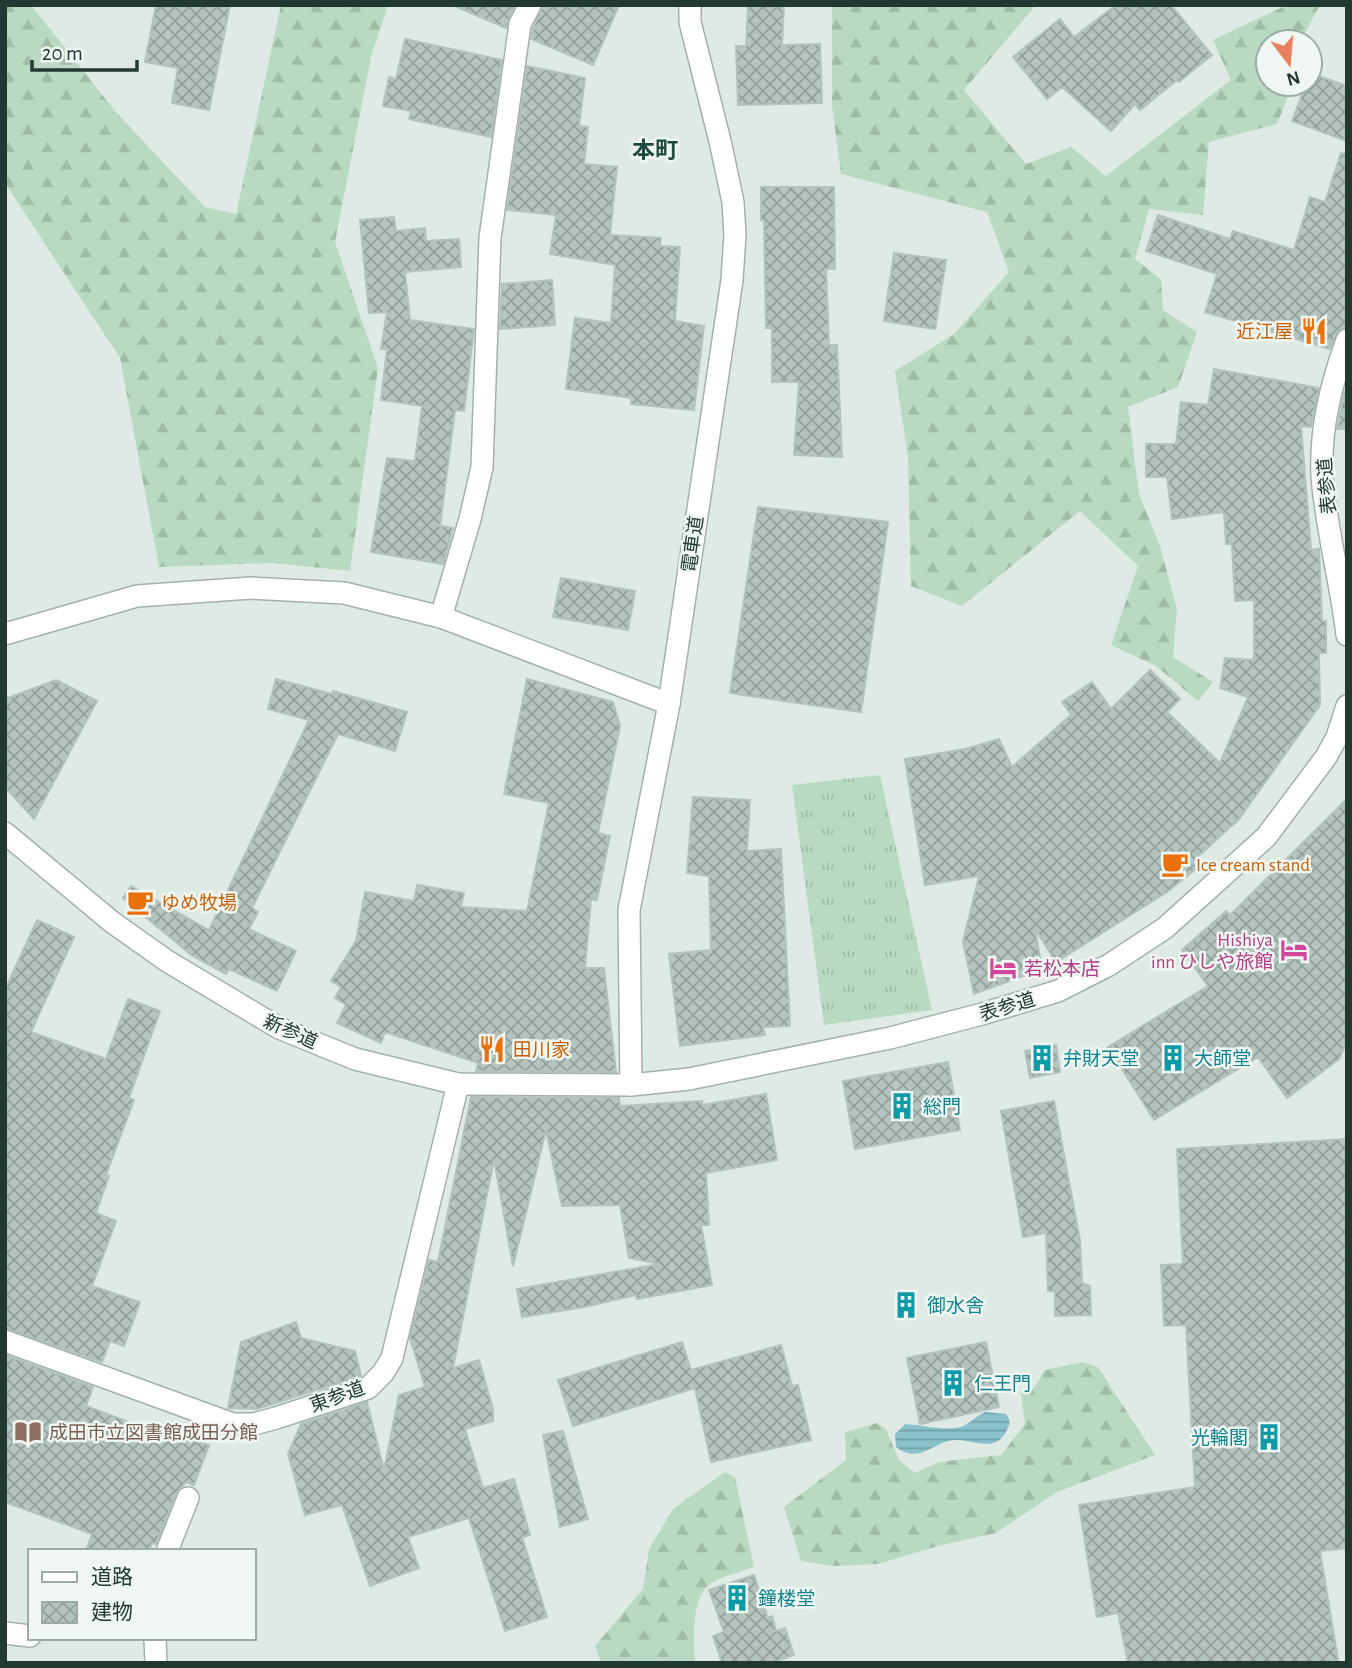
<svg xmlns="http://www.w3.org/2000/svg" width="1352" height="1668" viewBox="0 0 1352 1668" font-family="'Alegreya Sans','Noto Sans JP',sans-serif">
	<defs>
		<pattern id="grass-tufts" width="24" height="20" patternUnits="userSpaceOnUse" patternTransform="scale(1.75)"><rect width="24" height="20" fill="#b9dac2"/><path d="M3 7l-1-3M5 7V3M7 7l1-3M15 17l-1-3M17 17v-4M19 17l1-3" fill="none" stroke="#9fbca7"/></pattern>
		<pattern id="forest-firs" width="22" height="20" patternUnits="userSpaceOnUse" patternTransform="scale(1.75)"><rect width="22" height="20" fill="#b9dac2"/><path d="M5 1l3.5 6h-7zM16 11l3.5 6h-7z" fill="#9fbca7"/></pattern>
		<pattern id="water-rules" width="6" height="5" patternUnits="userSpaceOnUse" patternTransform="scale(1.75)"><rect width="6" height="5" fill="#8ac2cc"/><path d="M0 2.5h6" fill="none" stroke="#709fa6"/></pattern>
		<pattern id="building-cross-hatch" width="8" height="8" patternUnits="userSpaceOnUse" patternTransform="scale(1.75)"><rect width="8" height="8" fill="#b5c4be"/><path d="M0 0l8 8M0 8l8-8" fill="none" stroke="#93a09b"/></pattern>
	</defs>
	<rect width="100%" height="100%" fill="#e0eae5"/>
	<path fill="url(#grass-tufts)" d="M880 775 932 1010 824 1025 792 785Z"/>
	<path fill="url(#forest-firs)" d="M5 5H31L115 111 205 207 236 214 281 5H388L371 57 335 242 378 368 350 571 273 563 159 567 120 358 5 183Z
		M832 5H1036L964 90 1026 164 1071 147 1106 176 1231 80 1213 40 1287 5H1320L1300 42H1268V84H1293L1277 124 1209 142 1203 215 1149 209 1135 259 1161 279 1163 310 1197 332 1178 387 1128 407 1139 494 1160 546 1177 609 1173 657 1213 682 1198 701 1156 666 1111 645 1138 566 1080 511 962 606 911 586 908 457 895 371 954 334 1009 272 987 212 841 174 832 106Z
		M1082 1362 1098 1367 1155 1455 1057 1492 996 1533 938 1546 878 1564 833 1566 801 1561 784 1507 846 1460 845 1432 877 1423 886 1429 899 1460 915 1473 939 1462 1001 1455 1025 1424 1021 1393 1033 1389 1045 1370Z
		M725 1472 735 1477 754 1567C741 1572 724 1575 712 1583 690 1596 694 1641 695 1663H601L595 1646 643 1589 649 1549 673 1509Z"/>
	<path fill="url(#water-rules)" d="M985 1412 1006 1414C1010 1420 1011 1423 1007 1430 994 1457 969 1435 948 1441 928 1447 917 1463 896 1447L895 1434 905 1424C920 1425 948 1431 961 1427 969 1424 976 1416 985 1412Z"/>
	<path fill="url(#building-cross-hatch)" stroke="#b2c3bc" stroke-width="2" d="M156 5H230L209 110 172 103 178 68 145 62Z
		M452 5H515L506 28Z
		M543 5H619L593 65 531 39 533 28Z
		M748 5H784L782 45 820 44 822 103 738 105 736 46H746Z
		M1116 5H1171L1212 55 1179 82 1177 80 1140 110 1135 104 1111 131 1062 87 1047 99 1013 57 1060 19 1074 37Z
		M405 39 502 60 491 137 409 119 411 111 383 106 389 77 396 79Z
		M527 66 585 78 579 126 588 127 584 164 617 167 610 235 661 238 660 246 680 247 675 321 704 326 694 410 631 404 632 398 566 389 575 318 611 323 615 265 550 254 556 215 507 210Z
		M1310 73 1347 86V141L1292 121 1306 84H1310Z
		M1341 153 1347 154V327L1338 331 1330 349 1205 312 1217 274 1146 251 1158 215 1230 239 1233 231 1294 250 1310 197 1325 202Z
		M761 187H834L835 269H826L829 345H837L842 457 794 455 799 382H772V328H766L764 220H761Z
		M394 217 396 231 425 228 426 241 459 239 461 267 405 272 410 320 474 329 464 411 455 410 440 526 453 528 443 564 371 552 387 458 415 461 422 406 381 400 387 349H381L387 312 369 313 360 220Z
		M894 253 946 260 935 329 884 321Z
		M552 280 555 325 500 329 502 284Z
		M1214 369 1319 388 1311 427 1301 426 1311 550 1319 549 1322 621H1326V653H1319L1320 705 1239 819 1192 862 1197 868 1167 892 1056 962 1035 929 1042 969 974 994 963 942 979 876 925 885 905 759 965 749 999 739 1012 767 1071 715 1062 702 1092 682 1111 709 1150 670 1180 699 1167 712 1220 763 1248 697 1220 688 1225 658 1254 660V600L1235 601 1232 544H1226L1224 512 1172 519 1167 477H1146V444H1176L1181 402 1208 405Z
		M1344 392 1347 393V429H1337Z
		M758 507 888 522 861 712 730 693Z
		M561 578 635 591 628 630 553 617Z
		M276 679 332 694 333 691 407 712 395 751 338 734 252 908 258 912 249 929 296 951 277 991 229 969 226 974 191 955 123 898 131 886 209 930 309 720 268 709Z
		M527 679 613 702 620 726 598 833 610 836 597 900 591 899 585 968H604L616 1072 476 1071 478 1063 385 1032 381 1043 337 1023 346 1005 335 998 341 987 331 981 356 941 365 892 414 901 417 885 464 893 461 907 527 911 549 803 504 794Z
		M56 680 97 701 34 819 5 787V699Z
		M693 797 750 800 747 851 781 849 790 1026 763 1027 765 1035 680 1046 669 954 711 950 709 876 687 873Z
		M1347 799V1042L1339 1059 1287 1098 1258 1057 1154 1120 1108 1047 1208 986 1182 950 1226 911 1230 915Z
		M37 920 74 937 31 1032 106 1059 128 999 160 1011 129 1098 134 1100 106 1175 109 1176 96 1213 116 1221 92 1286 140 1302 124 1346 110 1341 102 1362 5 1328V990Z
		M1056 1045 1060 1072 1030 1078 1025 1051Z
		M948 1062 960 1130 855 1149 843 1081Z
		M766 1094 777 1160 706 1173 709 1225H701L712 1285 637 1299 636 1295 584 1307 522 1317 517 1289 660 1264 629 1258 620 1205 562 1206 546 1130 513 1266 494 1159 453 1368 479 1360 493 1409V1421L465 1429 483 1488 514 1479 530 1535 522 1537 547 1617 505 1631 469 1518 408 1537 419 1568 370 1586 342 1505 305 1515 288 1454 301 1424 367 1402 384 1470 399 1395 425 1387 410 1338 429 1260 438 1262 471 1097 619 1098 620 1106 702 1101V1105Z
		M1054 1101 1080 1240 1082 1283 1090 1286 1091 1315 1055 1316V1291H1048L1046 1233 1023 1237 1001 1111Z
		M1347 1139V1548L1320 1551 1338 1660 1323 1663H1128L1118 1613 1097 1617 1079 1505 1195 1487 1186 1325 1164 1326 1161 1265 1183 1264 1177 1149Z
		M296 1322 301 1338 355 1351 361 1376 257 1409 228 1408 241 1342Z
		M682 1342 691 1370 781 1345 792 1386 798 1385 811 1440 711 1462 695 1388 573 1426 558 1380Z
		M986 1342 999 1407 920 1424 907 1358Z
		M5 1355 93 1387 86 1406 171 1438 173 1432 209 1445 194 1485 186 1482 176 1493 156 1544 152 1543 149 1551H86L92 1534 5 1502Z
		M563 1431 588 1519 560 1527 543 1435Z
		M754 1575 768 1618 772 1616 776 1631 785 1628 794 1655 772 1663H722L713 1636 724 1632 709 1590Z"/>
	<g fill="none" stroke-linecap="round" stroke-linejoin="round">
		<defs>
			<path id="minor" d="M1347 340C1331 384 1320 428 1322 476 1326 529 1341 582 1347 635
				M441 617 470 519 482 467 490 238 520 24 530 5
				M5 634 137 596 251 588 344 593 441 617 669 704
				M631 1085 689 1079 890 1038 982 1014 1058 991 1109 965 1165 928 1266 837 1326 757 1337 737 1347 706
				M5 1341 233 1424H254L276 1418 368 1388 383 1373 392 1358 458 1084
				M167 1551 188 1498
				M5 1633 30 1636
				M155 1638 156 1663"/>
			<path id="tertiary" d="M5 833 112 922 167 961 279 1028 355 1059 458 1084 631 1085 629 910 669 704 732 280 735 235 733 202 720 141 690 22V5"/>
		</defs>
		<use href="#minor" stroke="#a3b1ac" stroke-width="24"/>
		<use href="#tertiary" stroke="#a3b1ac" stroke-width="24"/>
		<use href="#minor" stroke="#fff" stroke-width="21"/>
		<use href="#tertiary" stroke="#fff" stroke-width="21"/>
	</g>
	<defs>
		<symbol id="restaurant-bare" viewBox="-9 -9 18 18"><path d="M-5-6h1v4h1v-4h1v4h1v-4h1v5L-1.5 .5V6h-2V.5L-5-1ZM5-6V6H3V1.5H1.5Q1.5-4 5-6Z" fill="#e8710a" stroke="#f0f7f3" stroke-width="2.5" paint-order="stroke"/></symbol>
		<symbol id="cafe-bare" viewBox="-9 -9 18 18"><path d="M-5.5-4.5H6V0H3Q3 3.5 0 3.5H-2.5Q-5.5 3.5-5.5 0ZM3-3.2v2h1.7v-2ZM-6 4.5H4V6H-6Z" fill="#e8710a" stroke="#f0f7f3" stroke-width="2.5" paint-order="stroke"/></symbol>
		<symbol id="hotel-bare" viewBox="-9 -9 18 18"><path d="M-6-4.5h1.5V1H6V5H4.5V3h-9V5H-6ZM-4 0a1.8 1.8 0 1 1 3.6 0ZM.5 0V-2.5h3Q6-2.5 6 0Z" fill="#d1479c" stroke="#f0f7f3" stroke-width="2.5" paint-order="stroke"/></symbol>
		<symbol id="building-bare" viewBox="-9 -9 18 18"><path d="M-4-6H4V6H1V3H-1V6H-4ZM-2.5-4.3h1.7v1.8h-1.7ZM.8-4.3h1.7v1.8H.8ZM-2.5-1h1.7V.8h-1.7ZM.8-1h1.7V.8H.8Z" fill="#0f9aa8" stroke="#f0f7f3" stroke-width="2.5" paint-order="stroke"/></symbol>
		<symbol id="library-bare" viewBox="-9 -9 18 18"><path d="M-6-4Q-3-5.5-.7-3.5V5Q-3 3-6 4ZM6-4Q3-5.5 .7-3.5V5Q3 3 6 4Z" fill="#8d6e63" stroke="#f0f7f3" stroke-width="2.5" paint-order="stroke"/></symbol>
	</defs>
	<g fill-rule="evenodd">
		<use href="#restaurant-bare" x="1295" y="312" width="38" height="38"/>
		<use href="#cafe-bare" x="1156" y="845" width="38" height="38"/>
		<use href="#cafe-bare" x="121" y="883" width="38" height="38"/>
		<use href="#hotel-bare" x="1275" y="931" width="38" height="38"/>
		<use href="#hotel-bare" x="984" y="949" width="38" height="38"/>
		<use href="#restaurant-bare" x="473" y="1030" width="38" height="38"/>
		<use href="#building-bare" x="1023" y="1039" width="38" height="38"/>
		<use href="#building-bare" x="1154" y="1039" width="38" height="38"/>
		<use href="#building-bare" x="883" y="1087" width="38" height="38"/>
		<use href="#building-bare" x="887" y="1286" width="38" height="38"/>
		<use href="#building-bare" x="934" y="1364" width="38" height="38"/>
		<use href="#library-bare" x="9" y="1413" width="38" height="38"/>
		<use href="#building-bare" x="1250" y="1418" width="38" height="38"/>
		<use href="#building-bare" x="718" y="1579" width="38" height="38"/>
	</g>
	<g text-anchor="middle" stroke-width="5" stroke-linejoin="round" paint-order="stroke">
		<g font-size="19" fill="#c56008" stroke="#f0f7f3" text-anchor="start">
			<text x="1293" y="338" text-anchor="end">近江屋</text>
			<text x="1196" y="871">Ice cream stand</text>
			<text x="161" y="909">ゆめ牧場</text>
			<text x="513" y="1056">田川家</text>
		</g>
		<g font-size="19" fill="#213932" stroke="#f0f7f3">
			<text transform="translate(1326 486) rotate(-95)" y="7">表参道</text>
			<text transform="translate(692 544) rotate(-82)" y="7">電車道</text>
			<text transform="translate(1007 1006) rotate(-17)" y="7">表参道</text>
			<text transform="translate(291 1031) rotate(24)" y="7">新参道</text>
			<text transform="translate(337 1396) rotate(-20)" y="7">東参道</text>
		</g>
		<g font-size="19" fill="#b23c85" stroke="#f0f7f3" text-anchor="end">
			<text x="1273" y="946">Hishiya<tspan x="1273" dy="22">inn ひしや旅館</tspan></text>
			<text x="1024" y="975" text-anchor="start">若松本店</text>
		</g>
		<g font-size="19" fill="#0d838f" stroke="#f0f7f3" text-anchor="start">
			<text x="1063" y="1065">弁財天堂</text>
			<text x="1194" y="1065">大師堂</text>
			<text x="923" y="1113">総門</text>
			<text x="927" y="1312">御水舎</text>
			<text x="974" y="1390">仁王門</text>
			<text x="1248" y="1444" text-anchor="end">光輪閣</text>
			<text x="758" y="1605">鐘楼堂</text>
		</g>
		<g font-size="19" fill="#785e54" stroke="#f0f7f3" text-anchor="start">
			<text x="49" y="1439">成田市立図書館成田分館</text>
		</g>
		<g font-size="23" font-weight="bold" fill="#1f4a3f" stroke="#f0f7f3">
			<text x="655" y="158">本町</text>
		</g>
	</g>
	<rect width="1352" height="1668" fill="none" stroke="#213932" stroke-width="14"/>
	<rect x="28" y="1549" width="228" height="91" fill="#f0f7f3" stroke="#9daba6" stroke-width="2"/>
	<rect x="42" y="1572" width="35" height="10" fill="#ffffff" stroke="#9daba6" stroke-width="2"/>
	<text x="91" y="1584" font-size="21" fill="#213932">道路</text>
	<rect x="42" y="1602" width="35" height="21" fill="url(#building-cross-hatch)" stroke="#9daba6" stroke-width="2"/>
	<text x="91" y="1619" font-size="21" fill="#213932">建物</text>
	<g transform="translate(1289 63) rotate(164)"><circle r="33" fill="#f0f7f3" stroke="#9daba6" stroke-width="2"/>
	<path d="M0-5L12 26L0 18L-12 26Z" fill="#ea805d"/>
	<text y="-10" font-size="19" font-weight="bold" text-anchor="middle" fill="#213932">N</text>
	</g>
	<path d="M32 60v10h105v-10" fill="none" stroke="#213932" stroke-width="3.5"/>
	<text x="42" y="60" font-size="21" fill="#213932" stroke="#f0f7f3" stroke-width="5" paint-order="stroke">20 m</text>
</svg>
